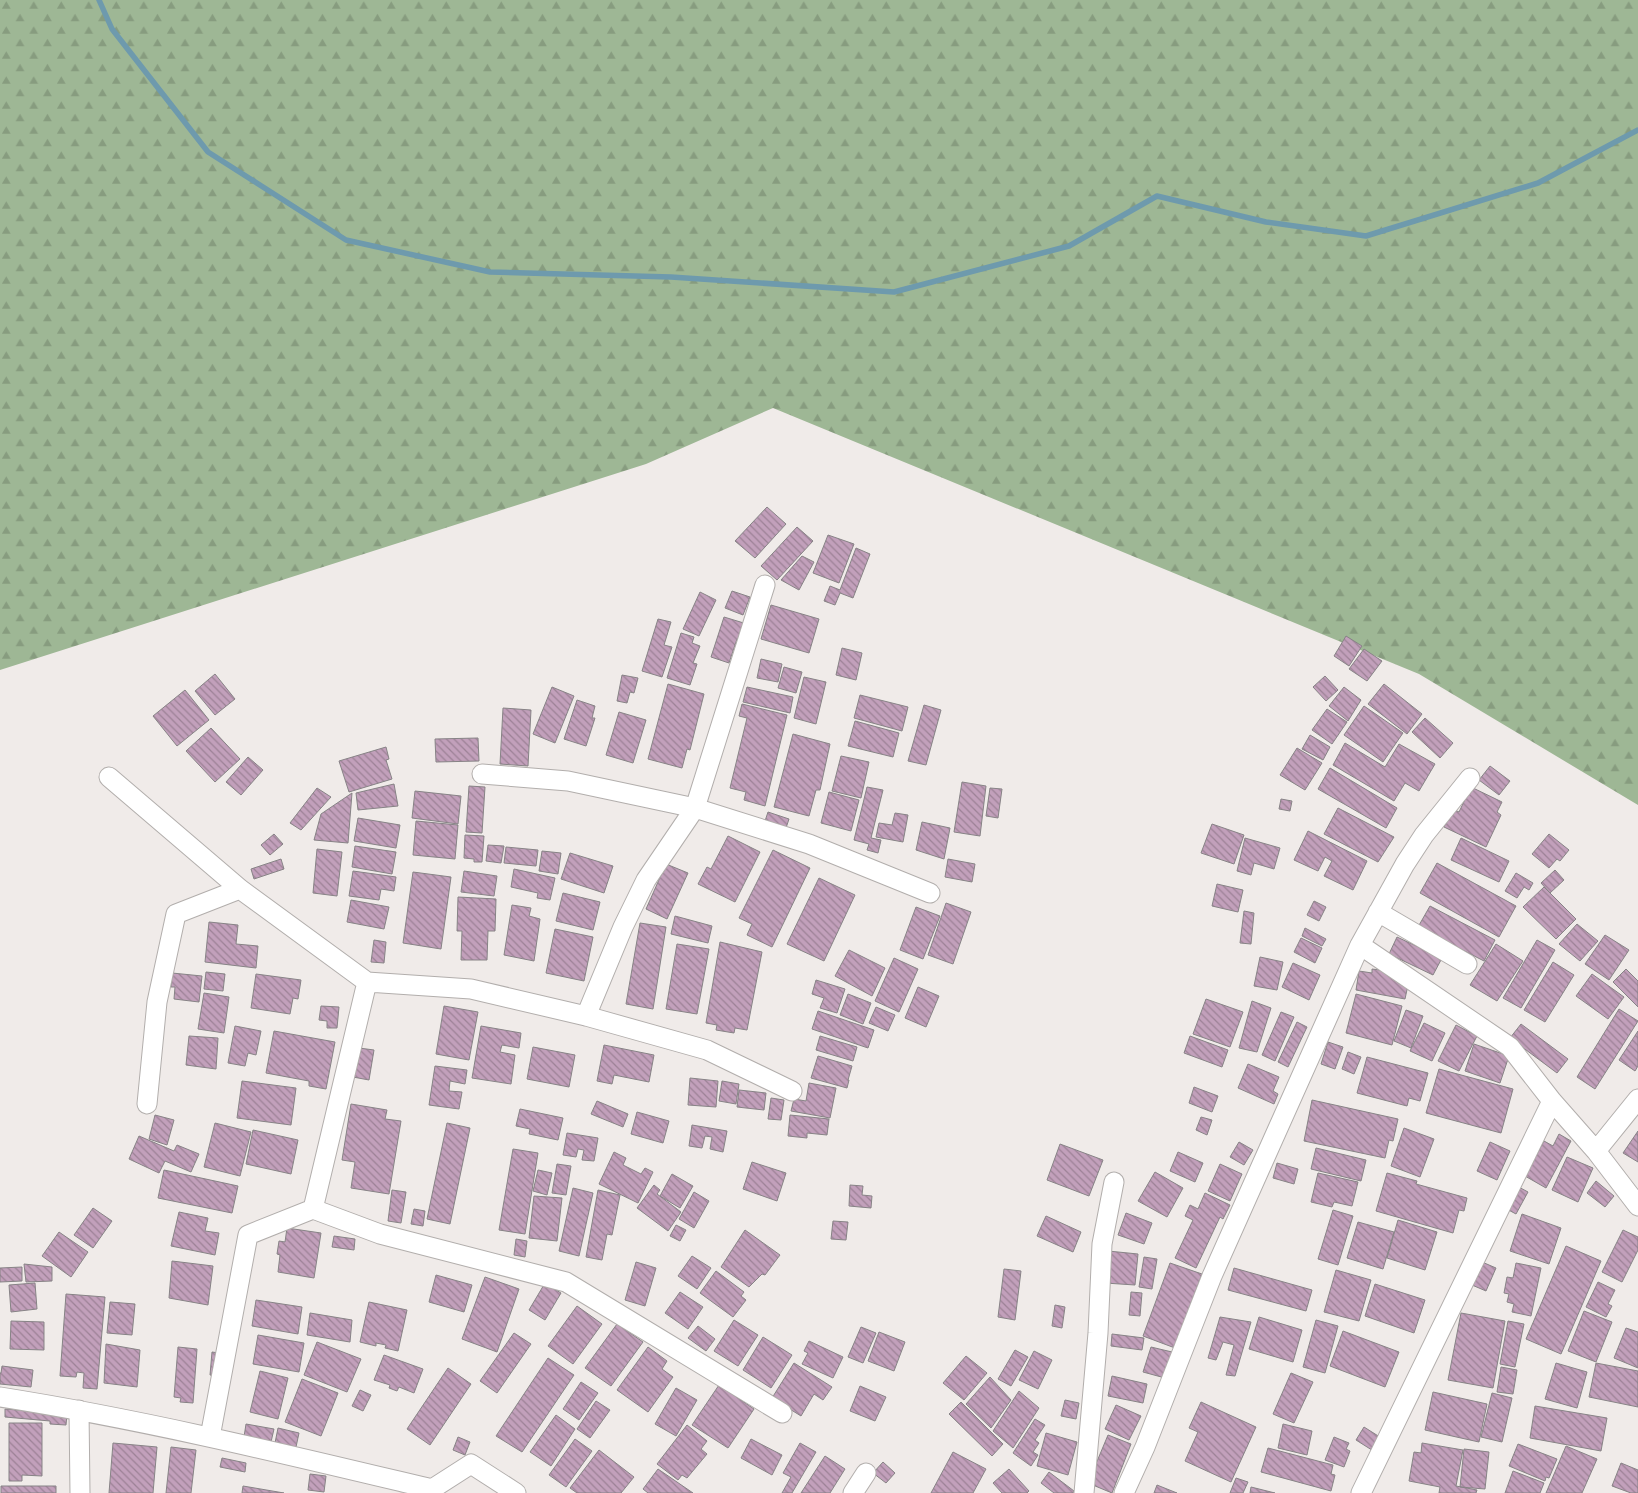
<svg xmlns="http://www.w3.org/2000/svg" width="1638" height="1493" viewBox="0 0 1638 1493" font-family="'IBM Plex Sans',sans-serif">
	<defs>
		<pattern id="forest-firs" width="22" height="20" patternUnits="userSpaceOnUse" patternTransform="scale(1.25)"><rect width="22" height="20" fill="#9eb795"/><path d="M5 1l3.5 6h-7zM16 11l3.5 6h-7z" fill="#879c7f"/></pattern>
		<pattern id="building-back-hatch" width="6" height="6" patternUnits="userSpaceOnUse" patternTransform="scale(1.25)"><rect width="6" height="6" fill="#c2a0bb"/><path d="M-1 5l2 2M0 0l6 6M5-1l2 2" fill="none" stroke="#9c8196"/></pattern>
	</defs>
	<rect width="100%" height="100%" fill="#f0ebe9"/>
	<path fill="url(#forest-firs)" d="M0 0H1638V805L1419 674 773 408 646 464 0 670Z"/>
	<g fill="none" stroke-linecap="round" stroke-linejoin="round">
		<path stroke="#6e9aad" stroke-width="5.5" d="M99 0 112 29 208 152 346 240 490 272 671 277 894 292 1069 246 1157 196 1266 222 1366 236 1538 183 1638 130"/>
	</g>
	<path fill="url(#building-back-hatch)" stroke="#878386" d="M767 507 786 524 755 558 735 541Z
		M797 527 813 541 777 580 761 566Z
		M828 535 854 544 839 583 813 573Z
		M856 548 870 554 853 598 840 593 835 605 824 601 830 586 840 590Z
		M802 556 814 562 799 590 781 580Z
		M732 591 750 597 743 615 725 608Z
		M700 592 716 600 699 636 683 629Z
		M771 605 819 619 809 653 761 639Z
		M724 617 747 624 742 640 737 639 729 663 711 657Z
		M658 619 671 622 664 645 672 647 662 677 642 671Z
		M681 633 694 637 692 643 700 646 693 663 697 664 690 685 667 678Z
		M1346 636 1362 646 1349 666 1334 656Z
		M842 648 862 653 856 680 836 675Z
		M1364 649 1382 661 1367 681 1349 669Z
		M761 659 782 664 778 682 757 678Z
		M784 667 802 672 796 693 778 688Z
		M215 674 235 699 215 715 195 691Z
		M622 675 638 678 634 693 630 692 627 703 617 701Z
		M1325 676 1338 690 1326 701 1313 687Z
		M804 677 826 682 816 724 794 718Z
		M668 684 704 694 690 750 687 749 682 768 648 759Z
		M1384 684 1422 714 1407 734 1368 704Z
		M552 687 574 696 555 743 533 734Z
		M747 687 793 697 790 713 743 702Z
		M1344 687 1361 700 1348 721 1329 706Z
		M185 690 209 720 177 746 153 716Z
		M860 695 908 707 902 731 854 718Z
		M577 700 595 706 592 718H595L586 746 564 739Z
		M742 704 787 715 765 806 744 800 746 792 730 788 747 718 739 716Z
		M924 705 941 710 926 765 908 761Z
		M1364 706 1403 733 1383 762 1344 735Z
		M503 708 531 710 528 766 500 764Z
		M1327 709 1347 722 1332 744 1312 730Z
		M619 712 646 720 633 763 606 755Z
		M1425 718 1453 743 1440 758 1412 732Z
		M855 721 899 733 893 757 848 746Z
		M211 728 240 759 215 782 186 751Z
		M793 734 830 744 820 790H816L809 816 774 807Z
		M1310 735 1330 747 1323 760 1302 749Z
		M478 738 479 761 436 762 435 739Z
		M1345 743 1385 767 1399 744 1435 764 1419 791 1405 783 1394 801 1333 765Z
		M386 747 389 759 386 760 392 779 349 792 339 761Z
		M1297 748 1322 763 1305 790 1280 775Z
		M841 756 869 762 861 798 832 791Z
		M248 757 263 770 241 795 226 782Z
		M1490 766 1510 781 1499 795 1479 780Z
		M1330 768 1397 808 1386 828 1318 789Z
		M962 782 986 786 980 836 954 832Z
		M394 784 398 806 358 810 356 793Z
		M469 786 485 787 482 833 466 832Z
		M867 787 883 790 871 838 881 840 878 853 867 850 869 844 854 840Z
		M1471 787 1502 802 1497 812 1501 815 1486 847 1444 827 1453 809 1459 812Z
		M317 788 331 797 301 830 290 823Z
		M990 788 1002 789 998 818 986 816Z
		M415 791 461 796 458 824 412 818Z
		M829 792 859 800 851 831 821 823Z
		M352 793 348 843 314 840 321 814Z
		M1281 799 1292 801 1290 811 1279 809Z
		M1338 808 1394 837 1378 862 1324 834Z
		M768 812 789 819 785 831 764 824Z
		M895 813 908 815 903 842 876 837 879 823 892 825Z
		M358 818 400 825 396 848 354 841Z
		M416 821 458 825 455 859 413 855Z
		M922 822 950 828 944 859 916 850Z
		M1212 824 1244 835 1234 864 1201 853Z
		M1308 831 1367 861 1353 890 1324 876 1332 861 1325 857 1318 871 1294 860Z
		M274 834 283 844 270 855 261 845Z
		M1549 834 1569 850 1560 861 1557 859 1549 868 1532 854Z
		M465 835 484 836 482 862H474V859L464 858Z
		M728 836 760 852 735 902 698 884 707 867 711 869Z
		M1245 838 1280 848 1274 869 1254 863 1251 875 1237 871Z
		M1461 838 1509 861 1499 882 1451 860Z
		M488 845 504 846 501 863 486 861Z
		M355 846 396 852 392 874 352 867Z
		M506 847 538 850 536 866 504 863Z
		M317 849 342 852 337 896 313 893Z
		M773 850 810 868 772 947 747 935 752 924 739 918Z
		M542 851 561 853 558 874 539 871Z
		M570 853 613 866 604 893 561 879Z
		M281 859 284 869 254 879 251 869Z
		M948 859 975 864 972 882 945 877Z
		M1437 863 1516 906 1499 937 1420 893Z
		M666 864 688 873 667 919 646 909Z
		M514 869 555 878 550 900 537 898 538 893 511 887Z
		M1555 870 1564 880 1550 893 1541 883Z
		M353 871 396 877 394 891 381 889 379 900 349 896Z
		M464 871 497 876 494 896 461 892Z
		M413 872 451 877 441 949 403 943Z
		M1516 873 1533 883 1529 890 1524 887 1517 898 1505 891Z
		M819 878 855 895 824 961 787 944Z
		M1217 884 1243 890 1238 912 1212 906Z
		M1544 887 1576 919 1556 939 1523 907Z
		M563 893 600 902 593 930 556 921Z
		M458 897 496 899 495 931H488L487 960H461L462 931H457Z
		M351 900 389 907 384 929 347 922Z
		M1314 901 1326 907 1319 921 1307 915Z
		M946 903 971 912 953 964 928 955Z
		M512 905 531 908 529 916 540 919 534 961 504 955Z
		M1430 906 1495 940 1484 961 1418 927Z
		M916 907 940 916 923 959 900 950Z
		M1244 911 1254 913 1251 944 1240 943Z
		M675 916 712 926 708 943 671 934Z
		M209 922 238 925 236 944 258 946 256 968 205 962Z
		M640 923 666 927 653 1009 626 1004Z
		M1577 924 1598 941 1580 961 1559 944Z
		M1305 928 1326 939 1322 946 1302 936Z
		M555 929 593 937 584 981 546 973Z
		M1605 935 1629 950 1609 980 1585 964Z
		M1397 937 1442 958 1433 975 1389 954Z
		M1301 938 1322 948 1315 963 1294 952Z
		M374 940 386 942 384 963 371 962Z
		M1537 940 1555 950 1521 1008 1503 998Z
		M720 942 762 952 747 1030 735 1028 734 1033 716 1030 717 1025 706 1023Z
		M677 944 709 949 697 1014 666 1009Z
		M1496 944 1523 961 1497 1001 1470 985Z
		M849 950 885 968 872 996 835 976Z
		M1260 957 1283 962 1277 990 1254 986Z
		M894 958 918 969 899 1012 875 1001Z
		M1553 962 1574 975 1545 1022 1524 1010Z
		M1293 963 1320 975 1309 1000 1282 987Z
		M1372 969 1388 971 1387 975 1399 977 1398 983 1408 985 1405 999 1356 990 1359 971 1372 973Z
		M1626 969 1638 981V1007L1613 982Z
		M206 972 225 974 223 991 204 989Z
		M172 973 202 976 199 1002 174 999 175 987H171Z
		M256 974 301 980 298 999 293 998 290 1014 251 1008Z
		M1592 974 1624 997 1608 1019 1576 996Z
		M816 980 845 989 837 1013 820 1008 824 998 812 994Z
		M918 987 939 996 926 1027 905 1018Z
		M204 993 229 997 224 1033 198 1029Z
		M848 994 871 1003 863 1024 840 1015Z
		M1356 994 1402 1006 1392 1045 1346 1033Z
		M1206 999 1243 1012 1230 1047 1193 1034Z
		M1252 1001 1271 1008 1257 1052 1239 1048Z
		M321 1006 339 1007 337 1028H327V1021L319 1020Z
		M444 1006 478 1012 469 1060 436 1054Z
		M876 1007 895 1015 888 1031 869 1023Z
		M1619 1009 1638 1021 1595 1089 1577 1077Z
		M1406 1010 1423 1016 1411 1048 1394 1041Z
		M818 1011 874 1030 868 1048 812 1029Z
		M1281 1012 1294 1017 1275 1061 1262 1055Z
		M1297 1022 1307 1027 1288 1067 1278 1062Z
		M1424 1023 1445 1033 1432 1061 1410 1051Z
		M1521 1024 1568 1059 1557 1073 1510 1038Z
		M1456 1025 1477 1036 1459 1071 1438 1061Z
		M235 1026 261 1031 256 1055 248 1053 245 1066 228 1063Z
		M481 1026 521 1033 519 1048 502 1045 500 1052 515 1055 511 1084 472 1078Z
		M274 1031 335 1042 326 1089 309 1086V1081L266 1073Z
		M1638 1031V1066L1635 1071 1619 1060Z
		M189 1036 218 1038 216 1069 186 1065Z
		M820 1036 857 1047 853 1061 816 1050Z
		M1190 1036 1228 1050 1222 1067 1184 1053Z
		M1328 1042 1343 1047 1335 1069 1321 1064Z
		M1474 1044 1509 1056 1500 1083 1465 1071Z
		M604 1045 654 1055 649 1082 614 1075 612 1084 597 1081Z
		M533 1047 575 1055 569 1087 527 1079Z
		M359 1048 374 1050 369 1080 353 1077Z
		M1348 1052 1361 1057 1354 1074 1342 1069Z
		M818 1056 852 1066 848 1080H849L847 1088 811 1078Z
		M1367 1057 1428 1073 1420 1101 1409 1098 1407 1106 1357 1093Z
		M1248 1064 1279 1077 1273 1091 1278 1094 1274 1104 1238 1088Z
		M435 1066 467 1070 465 1084 450 1081 449 1091 462 1092 459 1109 429 1105Z
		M1439 1069 1513 1089 1501 1133 1426 1113Z
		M690 1078 718 1081 716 1107 688 1105Z
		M242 1081 296 1088 291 1125 237 1118Z
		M722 1081 739 1084 736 1104 719 1101Z
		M809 1083 836 1088 830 1118 791 1111 794 1099 806 1101Z
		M1194 1087 1218 1096 1212 1112 1189 1103Z
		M739 1090 766 1093 764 1110 737 1107Z
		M771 1098 784 1100 781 1120 768 1119Z
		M1312 1100 1398 1119 1393 1141 1389 1140 1385 1158 1304 1141Z
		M597 1101 628 1114 623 1127 591 1114Z
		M351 1104 387 1110 385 1119 401 1121 389 1194 351 1188 355 1162 342 1160Z
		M520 1109 563 1118 558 1140 529 1134 530 1129 516 1126Z
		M637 1112 669 1121 663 1143 631 1134Z
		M155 1115 174 1120 167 1145 149 1139Z
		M790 1115 829 1119 827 1135 807 1133V1138L788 1136Z
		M1201 1117 1212 1120 1207 1135 1196 1130Z
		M215 1123 251 1132 240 1176 204 1167Z
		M447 1123 470 1128 450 1224 427 1219Z
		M692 1125 727 1131 723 1152 710 1149 712 1137 705 1136 702 1148 689 1146Z
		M1404 1128 1434 1139 1420 1177 1391 1166Z
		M253 1130 298 1140 291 1174 246 1164Z
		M1638 1131V1162L1623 1153Z
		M567 1133 598 1138 594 1161 582 1160 584 1150 578 1149 576 1157 563 1155Z
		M1559 1134 1571 1141 1546 1188 1525 1176 1544 1141 1553 1146Z
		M139 1136 174 1151 177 1145 199 1154 191 1172 165 1161 159 1173 129 1159Z
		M1239 1142 1253 1150 1244 1165 1230 1157Z
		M1490 1142 1510 1151 1497 1180 1477 1171Z
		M1060 1144 1103 1160 1089 1196 1047 1180Z
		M1316 1148 1366 1160 1361 1181 1311 1169Z
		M513 1149 538 1153 525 1234 499 1230Z
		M614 1152 626 1158 623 1165 641 1174 645 1168 653 1172 638 1203 599 1184Z
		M1178 1152 1203 1163 1195 1182 1170 1171Z
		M1567 1157 1593 1168 1578 1202 1552 1190Z
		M752 1162 786 1173 777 1201 743 1189Z
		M1277 1163 1298 1169 1294 1184 1273 1178Z
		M557 1164 571 1166 566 1195 552 1193Z
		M1220 1164 1242 1174 1230 1201 1208 1191Z
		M164 1170 238 1186 232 1213 158 1198Z
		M538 1170 552 1173 547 1195 533 1191Z
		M1155 1172 1183 1188 1167 1217 1138 1201Z
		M1318 1173 1358 1182 1352 1206 1334 1202 1332 1207 1311 1202Z
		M1387 1173 1417 1181 1416 1184 1467 1198 1464 1211 1459 1210 1453 1233 1376 1211Z
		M672 1174 693 1186 680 1208 660 1196Z
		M1596 1181 1614 1196 1605 1207 1587 1193Z
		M654 1185 660 1190 657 1194 681 1212 668 1231 637 1208Z
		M850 1185 863 1186 862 1195 872 1196 871 1208 849 1206Z
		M1515 1185 1528 1192 1516 1214 1503 1207Z
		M573 1188 593 1193 579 1256 559 1251Z
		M392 1190 406 1192 401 1223 388 1221Z
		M598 1190 620 1195 612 1235 607 1234 602 1260 586 1257Z
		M694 1192 709 1201 694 1228 679 1219Z
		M1205 1193 1230 1205 1223 1219 1220 1217 1196 1268 1175 1258 1193 1220 1185 1216 1190 1205 1198 1209Z
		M534 1196 562 1198 557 1241 529 1238Z
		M93 1208 112 1221 93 1248 74 1235Z
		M414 1209 425 1211 423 1226 411 1224Z
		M1333 1210 1353 1216 1338 1265 1318 1259Z
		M179 1212 208 1218 205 1231 219 1233 215 1255 171 1246Z
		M1126 1213 1152 1223 1144 1244 1118 1235Z
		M1522 1214 1561 1228 1549 1264 1510 1251Z
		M1046 1216 1081 1232 1073 1252 1037 1236Z
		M1398 1220 1437 1232 1425 1270 1387 1258Z
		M833 1221 848 1222 846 1240 831 1239Z
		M1358 1222 1394 1232 1383 1269 1347 1258Z
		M676 1225 686 1230 680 1241 670 1236Z
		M287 1228 321 1233 314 1278 278 1272 280 1255 277 1254 279 1241 285 1242Z
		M745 1230 780 1255 765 1275 762 1274 749 1287 721 1267Z
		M1623 1230 1638 1237V1250L1622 1282 1602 1272Z
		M59 1232 88 1252 71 1277 42 1256Z
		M334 1236 355 1239 354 1250 332 1247Z
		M516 1239 527 1241 525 1257 514 1255Z
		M1566 1246 1601 1261 1561 1354 1526 1339Z
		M1108 1251 1138 1254 1135 1285 1105 1283Z
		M692 1256 711 1268 697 1289 678 1276Z
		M1144 1257 1157 1259 1152 1289 1139 1287Z
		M172 1261 213 1266 208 1305 169 1298Z
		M636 1262 656 1268 645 1306 625 1300Z
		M1482 1262 1496 1268 1486 1291 1472 1285Z
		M1170 1263 1202 1274 1175 1348 1143 1336Z
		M1516 1263 1541 1268 1531 1316 1512 1312 1514 1304 1507 1302 1509 1294 1504 1293 1507 1277 1513 1278Z
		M24 1264 52 1267V1281L26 1282Z
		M22 1267V1281L0 1282V1268Z
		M1234 1268 1312 1290 1306 1311 1228 1290Z
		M1004 1269 1021 1271 1015 1320 998 1317Z
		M1336 1270 1371 1280 1359 1321 1324 1312Z
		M716 1271 744 1292 741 1296 746 1300 733 1317 700 1293Z
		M436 1275 472 1285 464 1312 429 1302Z
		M485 1277 519 1289 497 1352 462 1339Z
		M1598 1282 1615 1290 1608 1304 1612 1306 1606 1317 1586 1307Z
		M35 1283 37 1309 11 1312 9 1285Z
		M545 1283 561 1293 545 1320 529 1310Z
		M1375 1284 1425 1300 1414 1333 1365 1316Z
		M680 1292 703 1307 688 1329 665 1313Z
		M1131 1292 1142 1293 1140 1316 1129 1315Z
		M66 1294 105 1297 97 1389 83 1388 84 1373 77 1372 76 1377 60 1376Z
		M256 1300 302 1307 298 1334 252 1326Z
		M110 1302 135 1304 132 1335 107 1333Z
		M369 1302 407 1310 398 1351 385 1348 386 1345 376 1343V1346L360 1342Z
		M1055 1305 1065 1307 1062 1328 1052 1326Z
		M577 1306 602 1324 573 1364 548 1346Z
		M1584 1311 1612 1322 1596 1362 1568 1351Z
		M310 1313 352 1320 350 1342 307 1335Z
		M1461 1313 1505 1321 1493 1388 1448 1380Z
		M1220 1317 1251 1322 1235 1376 1226 1375 1234 1345 1223 1342 1216 1360 1208 1358Z
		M1259 1317 1302 1330 1293 1362 1249 1349Z
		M734 1320 758 1335 738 1366 714 1351Z
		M1316 1320 1338 1326 1325 1373 1303 1367Z
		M11 1321 44 1322V1350L10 1349Z
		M1508 1321 1524 1324 1515 1367 1500 1364Z
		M617 1324 643 1342 611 1386 585 1368Z
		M698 1326 715 1339 706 1351 688 1338Z
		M861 1327 876 1333 863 1363 848 1357Z
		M1626 1328 1638 1332V1368L1614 1358Z
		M1343 1331 1399 1352 1385 1387 1330 1366Z
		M879 1332 905 1342 894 1371 868 1361Z
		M514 1333 531 1344 497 1393 480 1381Z
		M1112 1334 1144 1338 1142 1350 1111 1346Z
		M258 1335 304 1343 299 1372 253 1364Z
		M763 1337 792 1355 771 1388 743 1370Z
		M809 1341 843 1357 833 1378 802 1364 808 1353 804 1351Z
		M317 1342 361 1359 347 1392 304 1375Z
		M106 1344 140 1350 137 1387 104 1383Z
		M178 1347 197 1349 193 1403 180 1402 181 1398 174 1397Z
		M648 1347 667 1361 662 1369 673 1377 648 1412 617 1390Z
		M1151 1347 1172 1352 1165 1378 1143 1372Z
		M1015 1350 1028 1357 1011 1386 998 1379Z
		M1034 1351 1052 1360 1038 1389 1019 1380Z
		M212 1352 219 1353 217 1376 210 1375Z
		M384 1355 423 1369 414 1393 399 1387 397 1391 389 1388 390 1385 374 1380Z
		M966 1356 987 1373 964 1400 943 1383Z
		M548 1358 574 1375 522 1452 496 1436Z
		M794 1363 832 1387 823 1400 814 1394 801 1416 772 1398Z
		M1556 1363 1587 1372 1577 1408 1545 1399Z
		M1596 1363 1638 1371V1407L1589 1397Z
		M2 1366 33 1370 31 1387 0 1384V1373H1Z
		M1501 1367 1517 1370 1513 1394 1497 1392Z
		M448 1368 471 1384 430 1445 407 1429Z
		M260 1371 288 1378 278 1419 250 1412Z
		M1291 1373 1313 1382 1294 1423 1273 1414Z
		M1112 1376 1147 1384 1143 1403 1108 1396Z
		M990 1377 1011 1400 991 1428 966 1404Z
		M302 1379 338 1393 321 1436 285 1422Z
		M581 1382 598 1393 579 1420 563 1409Z
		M719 1385 754 1409 728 1448 692 1425Z
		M860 1386 886 1397 875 1421 850 1411Z
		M676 1388 697 1400 676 1436 655 1424Z
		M360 1390 371 1395 363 1411 352 1406Z
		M1019 1391 1039 1408 1013 1448 993 1431Z
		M1433 1392 1487 1404 1479 1442 1425 1430Z
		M1492 1393 1512 1398 1502 1442 1481 1437Z
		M1065 1400 1079 1403 1076 1419 1061 1416Z
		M596 1401 610 1410 590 1438 577 1429Z
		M961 1402 1003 1444 992 1456 949 1414Z
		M1201 1402 1256 1427 1231 1482 1185 1461 1198 1432 1189 1428Z
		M1116 1405 1141 1416 1129 1440 1105 1429Z
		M1535 1406 1607 1418 1601 1451 1530 1438Z
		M5 1409 67 1414 66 1425 50 1424V1421L5 1417Z
		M556 1415 575 1429 551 1466 530 1452Z
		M1035 1419 1045 1425 1035 1440 1039 1443 1033 1452 1038 1455 1031 1466 1013 1453Z
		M9 1423H42V1476L22 1475V1481H9Z
		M246 1424 274 1429 271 1442 244 1437Z
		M1283 1424 1312 1431 1307 1455 1278 1448Z
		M687 1425 707 1441 701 1449 707 1454 687 1478 682 1475 678 1480 657 1464Z
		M1364 1427 1383 1439 1375 1452 1356 1440Z
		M278 1428 299 1433 296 1447 275 1443Z
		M1046 1433 1077 1442 1068 1475 1037 1466Z
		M1108 1435 1131 1444 1112 1493 1088 1483Z
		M458 1437 470 1442 465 1455 453 1450Z
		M1334 1437 1349 1443 1346 1449 1350 1451 1344 1467 1325 1460Z
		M575 1439 592 1451 566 1487 549 1475Z
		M751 1439 782 1455 772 1475 741 1458Z
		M113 1443 157 1447 153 1493H109Z
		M800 1443 816 1452 792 1493H782L791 1477 783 1473Z
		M1422 1443 1463 1450 1456 1486 1477 1490 1476 1493H1439L1440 1487 1409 1481 1414 1452 1421 1453Z
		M1518 1444 1557 1459 1549 1478 1546 1477 1545 1481 1509 1466Z
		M1566 1446 1597 1459 1582 1493H1546Z
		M171 1447 196 1450 191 1493H166Z
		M1268 1448 1333 1465 1331 1474 1335 1475 1331 1491 1261 1472Z
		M1464 1449 1489 1452 1485 1489 1460 1487Z
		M599 1450 634 1477 621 1493H577L570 1488Z
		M953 1452 986 1469 973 1493H931Z
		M825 1456 845 1469 830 1493H801Z
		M222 1458 246 1463 245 1472 220 1467Z
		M883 1462 895 1473 886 1483 873 1473Z
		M1621 1463 1638 1470V1493H1631L1612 1486Z
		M658 1469 693 1493H648L643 1489Z
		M1009 1469 1029 1491 1027 1493H1002L993 1483Z
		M1513 1471 1544 1483 1540 1493H1505Z
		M1049 1472 1074 1491 1073 1493H1054L1041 1483Z
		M310 1474 326 1476 324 1492 308 1490Z
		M1236 1478 1248 1482 1243 1493H1230Z
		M1157 1485 1177 1493H1154Z
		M1 1486H56V1493H1Z
		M243 1486 284 1493H242Z
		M1251 1487 1275 1493H1250Z"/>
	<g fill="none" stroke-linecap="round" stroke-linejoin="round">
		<defs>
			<path id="minor" d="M482 774 568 781 695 808 809 844 930 893
				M109 777 240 889 367 982 471 989 586 1016 707 1050 792 1091
				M1378 912 1467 964
				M1360 945 1510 1047 1552 1101 1596 1151 1638 1206
				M586 1016 623 927 646 880 695 808 765 585
				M147 1104 157 1002 176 914 240 889
				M1596 1151 1638 1099
				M313 1209 367 982
				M0 1397C146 1420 289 1455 432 1489
				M79 1410 80 1493
				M210 1437 248 1235 313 1209 380 1234 566 1282 782 1413
				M429 1493 432 1489 471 1464 516 1493
				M853 1493 866 1473
				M1084 1493 1098 1333 1102 1244 1114 1182
				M1124 1493 1145 1447 1212 1276 1360 945 1405 864 1424 835 1470 778
				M1361 1493 1552 1101"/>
		</defs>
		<use href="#minor" stroke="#b2aeac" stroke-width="21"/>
		<use href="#minor" stroke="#fff" stroke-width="19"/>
	</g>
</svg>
